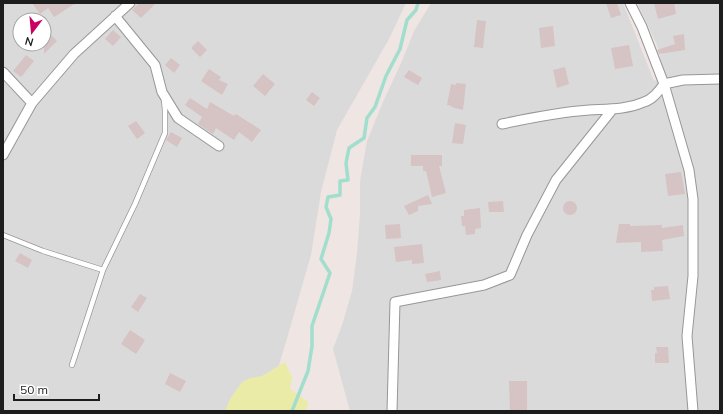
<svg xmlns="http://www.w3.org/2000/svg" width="723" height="414" viewBox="0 0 723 414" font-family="Mulish,sans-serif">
	<rect width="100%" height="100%" fill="#efe5e3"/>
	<path fill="#dbdadb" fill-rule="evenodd" d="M3 3H406L389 39 337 130 321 192 311 255 286 342 272 388 254 411H3ZM20 20H44V44H20Z
		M431 3H623L654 81 665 77 657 45 637 3H720V411H350L333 349 342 325 352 291 357 253 360 213V181L367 141 383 102 402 61 414 31Z"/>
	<path fill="#e9eba7" d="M285 362 292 377 290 389 308 402 306 411H225L230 399 242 382 250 378 262 376Z"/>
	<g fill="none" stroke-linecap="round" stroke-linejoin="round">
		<path stroke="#a2dece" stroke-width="3.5" d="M292 411 308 371 312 346V326L330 273 321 259 329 233 331 219 326 207 328 197 340 195V181L348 180 346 163 349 148 364 138 367 118 375 107 386 76 400 49 407 20 416 10 418 3"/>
	</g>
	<path fill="#d6c3c4" d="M32 3H76L54 17 48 8 40 14Z
		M139 3H156L141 18 132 10Z
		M606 3H617L621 15 611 18Z
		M654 3H674L676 14 658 19Z
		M477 20 486 21 483 48 474 47Z
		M553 26 555 46 541 48 539 28Z
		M44 28 57 41 44 54Z
		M113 30 121 37 113 46 105 39Z
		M684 34 685 50 659 54 657 50 675 44 673 36Z
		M198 41 207 50 200 57 191 48Z
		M629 45 633 66 615 69 611 48Z
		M26 55 34 61 21 77 13 71Z
		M171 58 180 65 174 73 165 65Z
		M565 67 569 84 557 88 553 70Z
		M209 69 221 77 219 80 228 84 222 95 201 81Z
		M409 70 422 78 418 85 404 77Z
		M263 74 275 84 265 96 253 86Z
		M456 83 466 84 463 110 451 107 452 106 447 105 451 84 456 85Z
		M312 92 320 98 314 106 306 100Z
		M190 98 207 109 210 102 234 116 236 114 261 130 252 142 239 132 234 140 216 128 213 134 198 124 202 117 185 105Z
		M136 121 145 133 137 139 128 126Z
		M455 123 466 125 463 144 452 143Z
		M171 132 182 138 177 147 166 140Z
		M411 155H442V166H439L446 193 432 197 426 171H423V166H411Z
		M681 172 685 194 668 196 665 174Z
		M428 195 432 204 418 206V211L409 215 404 206Z
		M503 201 504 212H489L488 202Z
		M563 208a7 7 0 1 1 14 0a7 7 0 1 1-14 0Z
		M480 208 481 228 475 229V234L466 235 465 226H462L461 216H464V210Z
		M400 224 401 238 386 239 385 225Z
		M619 224H630V226L662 225V228L683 225 684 236 662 240 663 251 641 252V242L616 243Z
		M422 244 424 263 412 264V260L396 262 394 247Z
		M20 253 32 260 28 268 15 261Z
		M440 271 441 280 427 282 425 274Z
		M668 286 670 299 652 301 651 290H654V287Z
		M140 294 147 298 138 312 131 307Z
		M130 330 145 340 136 354 121 344Z
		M656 347H668L669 363H655V353H657Z
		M170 373 186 381 180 392 165 384Z
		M509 381H527V411H510Z"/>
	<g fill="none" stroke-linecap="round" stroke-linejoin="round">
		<defs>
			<path id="service" d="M3 235 43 251 103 270 135 204 165 133V110L164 100
				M72 365 103 270"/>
			<path id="minor" d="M630 3 642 27 664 84 689 170 693 199V276L687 336 693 411
				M115 16 155 65 162 92 178 118 219 146
				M3 72 32 103
				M502 124C530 118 560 112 589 110 608 109 626 110 644 102 653 99 658 92 664 84L683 80 720 79
				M3 155 32 103 74 54 130 3
				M392 411 395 302 484 285 510 275 527 235 556 180 612 110"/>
		</defs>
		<use href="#service" stroke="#979797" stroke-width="6"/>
		<use href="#minor" stroke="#979797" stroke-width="11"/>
		<use href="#service" stroke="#fff" stroke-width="4.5"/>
		<use href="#minor" stroke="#fff" stroke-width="9"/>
	</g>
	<rect width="723" height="414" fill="none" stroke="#1d1d1d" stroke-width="8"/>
	<g transform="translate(32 32) rotate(196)"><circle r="19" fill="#ffffff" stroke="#a5a5a5"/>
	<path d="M0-3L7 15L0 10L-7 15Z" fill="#ca0063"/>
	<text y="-6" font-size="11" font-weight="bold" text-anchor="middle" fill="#1d1d1d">N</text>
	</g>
	<path d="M14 394v6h85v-6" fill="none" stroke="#1d1d1d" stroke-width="2"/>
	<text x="20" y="394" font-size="12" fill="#1d1d1d" stroke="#ffffff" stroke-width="3" paint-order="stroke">50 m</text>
</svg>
